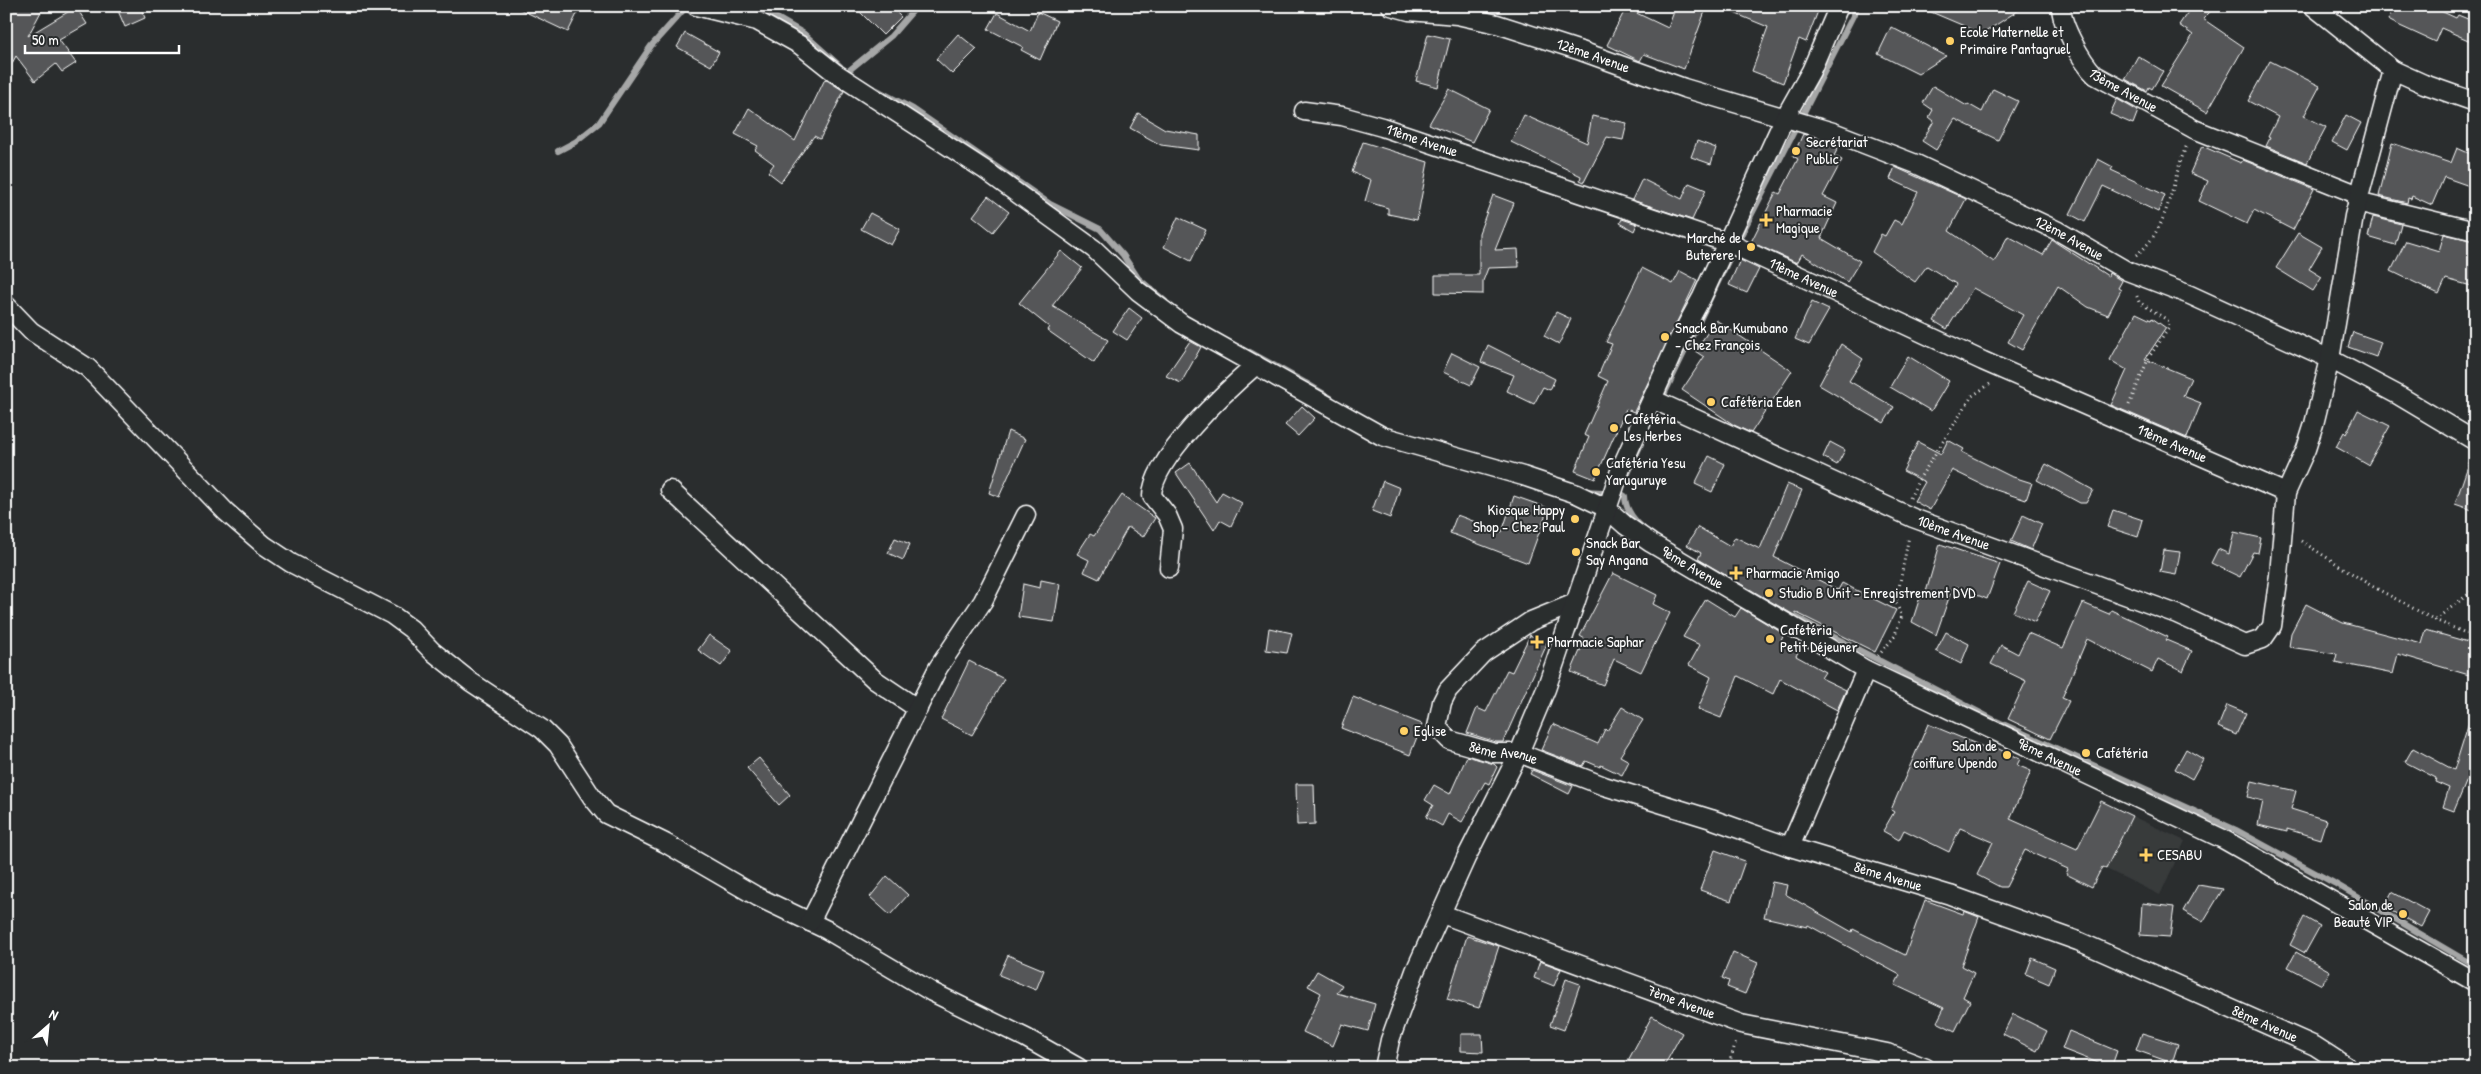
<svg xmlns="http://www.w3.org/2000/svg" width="2481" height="1074" viewBox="0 0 2481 1074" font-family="'Patrick Hand',sans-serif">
	<rect width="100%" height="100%" fill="#2a2d2e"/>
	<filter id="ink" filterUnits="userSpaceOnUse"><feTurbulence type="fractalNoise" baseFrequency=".02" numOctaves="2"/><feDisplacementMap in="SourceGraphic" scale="10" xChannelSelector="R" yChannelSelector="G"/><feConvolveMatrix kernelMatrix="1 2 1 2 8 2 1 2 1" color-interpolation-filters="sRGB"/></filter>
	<g filter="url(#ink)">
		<path fill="#373a3b" d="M2132 816 2185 841 2160 895 2106 869Z"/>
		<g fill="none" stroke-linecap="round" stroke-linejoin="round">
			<path stroke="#a6a7a7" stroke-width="6" d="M757 6 803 33 840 66
				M847 72 891 36 917 6
				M875 89 913 109 1050 204 1100 229 1123 255 1138 278 1165 301
				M558 151 575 142 599 123 651 46 687 6
				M1250 352 1304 382
				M1306 383 1331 398
				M1661 401 1733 251 1858 6
				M1626 478 1641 444
				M1584 491 1620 493 1625 496C1625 508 1634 520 1643 528
				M1776 607 1994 720 2236 830 2334 883 2475 966"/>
		</g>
		<path fill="#555758" stroke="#fff" d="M10 6H44L28 36 76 7 87 24 59 40 76 63 62 72 56 64 35 81 16 56 6 74V13Z
			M116 6H140L145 18 125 27Z
			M513 6H581L568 32Z
			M854 6H890L901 17 883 35Z
			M1676 6H1707L1684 69 1644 54 1640 61 1607 45 1626 8 1668 28Z
			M1717 6H1820L1806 42 1799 39 1783 83 1752 71 1768 27Z
			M1917 6H2025L1979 36 1976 31Z
			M2192 6H2216L2203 19 2244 47 2207 112 2161 86 2193 35 2179 25Z
			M2394 6H2430L2456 18 2458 15 2475 22V43L2441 28 2435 42 2400 26 2388 20Z
			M1038 12 1057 21 1040 60 1021 50 1023 47 988 29 997 13 1030 31Z
			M1891 27 1946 56 1918 74 1878 54Z
			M685 33 719 52 711 66 677 47Z
			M958 34 977 49 952 74 936 59Z
			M1428 34 1450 39 1438 87 1416 81Z
			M2138 56 2163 71 2152 89 2149 87 2147 91 2125 79Z
			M2270 61 2320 86 2304 116 2326 127 2307 163 2266 146 2270 138 2268 137 2278 117 2248 101Z
			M825 79 844 91 820 139 814 136 781 182 768 172 774 164 755 150 758 146 735 134 749 108 795 141Z
			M1933 86 1967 106 1968 104 1982 112 1993 89 2018 101 1998 140 1955 119 1936 150 1922 141 1934 121 1929 117 1933 110 1923 103Z
			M1449 89 1489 109 1472 142 1429 124Z
			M2117 99 2138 111 2133 124 2110 114Z
			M1138 113 1165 129 1199 135V150L1161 145 1130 128Z
			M1524 115 1587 143 1592 116 1627 123 1623 140 1607 137 1584 182 1580 180 1581 176 1511 142Z
			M2346 115 2361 123 2347 150 2332 142Z
			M1803 134 1839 146 1834 156 1842 160 1823 196 1837 203 1821 238 1860 261 1847 282 1802 254 1797 263 1751 242 1776 192 1780 194 1798 159 1793 156Z
			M1697 141 1716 148 1711 164 1691 157Z
			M1363 142 1428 162 1417 220 1388 214V208L1365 201 1371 180 1352 172Z
			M2392 143 2451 163 2457 148 2475 156V188L2444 177 2432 205 2412 196 2411 199 2408 198 2407 203 2379 196Z
			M2202 146 2241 163 2243 160 2314 189 2293 230 2254 210 2247 224 2199 201 2208 181 2190 173Z
			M2098 159 2113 167 2111 170 2165 195 2158 212 2103 186 2085 222 2070 214Z
			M1895 167 1966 199 1949 231 1994 262 2008 236 2043 255 2052 240 2108 276 2109 273 2122 281 2118 288 2121 290 2108 315 2088 307 2058 286 2022 350 2008 342 2023 315 1973 288 1947 329 1934 321 1956 284 1927 266 1915 282 1872 252 1881 234 1885 236 1894 220 1902 224 1918 192 1890 179Z
			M1642 179 1682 199 1689 183 1706 190 1692 220 1632 200Z
			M1493 195 1514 203 1495 250 1518 249 1519 267 1488 268 1483 281V294L1435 293V275H1479V233Z
			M988 196 1009 212 993 232 973 216Z
			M870 213 900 229 891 245 861 229Z
			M1178 217 1206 230 1191 261 1164 247Z
			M2373 217 2401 224 2395 245 2368 237Z
			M1622 219 1637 224 1634 231 1620 223Z
			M2298 233 2322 247 2309 269 2322 277 2313 291 2276 268Z
			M2444 234 2475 241V287L2446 279 2439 294 2391 271 2406 241 2439 251Z
			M1061 251 1082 268 1052 306 1108 340 1094 363 1047 330 1049 327 1019 303Z
			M1740 260 1759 269 1747 293 1729 285Z
			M1642 268 1673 284 1680 271 1697 280 1634 412 1626 409 1595 479 1575 471 1589 437 1584 435 1608 381 1598 376 1612 344 1606 342Z
			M1812 302 1829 310 1809 345 1795 339Z
			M1129 308 1142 318 1127 340 1113 331Z
			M1556 312 1571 319 1559 344 1544 336Z
			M2136 313 2151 320 2152 318 2166 328 2145 359 2191 378 2183 396 2201 403 2187 438 2111 405 2127 370 2110 360Z
			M1716 320 1792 371 1751 433 1734 425 1682 390 1704 357 1695 351Z
			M2353 332 2381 342 2376 357 2348 347Z
			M1190 341 1201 347 1181 383 1166 376Z
			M1841 344 1863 359 1849 381 1894 407 1884 423 1819 385Z
			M1488 345 1555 379 1550 390 1543 387 1534 404 1507 391 1514 375 1481 362Z
			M1452 353 1480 367 1471 385 1443 372Z
			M1908 356 1949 381 1931 411 1890 387Z
			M1302 406 1315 418 1298 436 1285 425Z
			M2358 410 2390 426 2368 465 2336 447 2344 432 2346 434Z
			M1008 431 1025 439 999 497 989 493Z
			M1948 440 1964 449 1962 452 2010 476 2032 483 2026 500 1987 487 1952 470 1930 510 1914 501 1925 482 1903 471 1918 442 1941 454Z
			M1830 442 1845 450 1837 465 1823 457Z
			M2472 454H2475V511L2455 504Z
			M1709 456 1725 464 1712 492 1695 484Z
			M1190 463 1216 502 1222 492 1242 503 1231 526 1220 520 1214 530 1176 473Z
			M2046 464 2093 490 2086 503H2080L2037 480Z
			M1383 481 1400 488 1390 518 1372 511Z
			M1787 484 1802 490 1774 557 1838 590 1842 583 1896 610 1875 652 1795 612 1794 615 1698 559 1701 553 1687 545 1698 527 1730 546 1735 537 1760 549Z
			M1122 495 1155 518 1143 537 1128 527 1099 579 1084 572 1089 560 1077 554 1090 534 1094 536Z
			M1514 496 1548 508 1528 563 1450 533 1457 515 1502 532Z
			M2113 510 2143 520 2138 537 2107 527Z
			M2023 515 2042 524 2031 550 2011 541Z
			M2234 532 2261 538 2258 553 2253 552 2240 577 2211 563 2218 549 2229 554Z
			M895 538 910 544 903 560 888 553Z
			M1940 544 2000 564 1987 599 1955 586 1954 589H1952L1936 635 1912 622 1922 591 1926 592Z
			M2164 550 2180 552 2176 575 2160 572Z
			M1613 573 1657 595 1653 604 1670 613 1641 672 1614 659 1603 685 1571 672 1585 639 1580 636Z
			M1041 580 1060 584 1054 622 1018 617 1023 584 1040 588Z
			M2028 581 2050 591 2035 622 2013 612Z
			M1706 599 1735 617 1741 608 1784 634 1781 641 1799 650 1796 656 1825 672 1821 678 1846 690 1837 710 1780 679 1773 694 1738 676 1721 718 1698 709 1711 677 1689 665 1700 645 1683 637Z
			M2083 603 2109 614 2111 610 2168 637 2166 640 2192 651 2183 671 2158 659 2152 672 2087 639 2062 698 2069 701 2050 739 2008 719 2026 681 1991 664 2001 645 2018 654 2028 633 2063 648Z
			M2306 604 2343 623 2422 644 2426 630 2475 644V673L2470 671 2469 675 2398 654 2393 674 2335 662 2337 654 2289 647 2291 633Z
			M1269 628 1292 633 1287 653 1266 650Z
			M1946 632 1969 644 1961 664 1936 651Z
			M709 635 732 651 721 666 698 650Z
			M1530 635 1547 644 1503 742H1496L1467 733 1477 708 1486 712 1507 670 1512 672Z
			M969 661 1004 679 972 735 941 719Z
			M1353 697 1422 724 1410 755 1341 728Z
			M2227 705 2246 713 2236 735 2218 727Z
			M1622 707 1643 720 1620 756 1629 761 1622 775 1601 765 1600 767 1586 761 1583 766 1541 750 1553 724 1598 744 1605 729 1607 731Z
			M2471 716 2475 717V769L2472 768 2454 811 2443 807 2449 788 2435 782 2436 778 2405 762 2413 748 2454 770Z
			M1928 724 1986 748 1988 744 2020 759 2017 765 2031 771 2010 819 2077 849 2101 801 2132 816 2106 869 2102 867 2092 887 2066 874 2068 869 2025 850 2006 887H2000L1977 875 1993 842 1960 828 1949 852 1904 830 1899 840 1883 831 1894 812 1891 810Z
			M2186 749 2203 759 2192 779 2175 769Z
			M1467 756 1494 764 1497 767 1489 784 1485 782 1462 822 1448 814 1442 826 1426 817 1433 805 1425 800 1434 785 1450 794Z
			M759 758 790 795 779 805 747 768Z
			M1532 770 1573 786 1569 794 1530 774Z
			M2252 781 2296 791 2291 809 2326 820 2320 839 2287 829V832L2258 825 2263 801 2248 797Z
			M1296 784H1314L1315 824 1297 825Z
			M1715 850 1745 861 1731 901 1700 890Z
			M887 876 908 895 890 915 870 897Z
			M1772 882 1787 885 1785 894 1852 932 1853 929 1905 955 1925 900 1963 914 1964 911 1979 917 1961 966 1974 973 1963 997 1970 1001 1955 1031 1937 1022 1944 1008 1895 985 1900 975 1808 925 1807 927 1764 917Z
			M2198 885 2223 889 2203 922 2183 911Z
			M2392 892 2429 912 2421 927 2384 907Z
			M2142 903 2174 907 2170 937 2140 935Z
			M2304 917 2320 926 2305 953 2290 945Z
			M1467 936 1499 946 1479 1008 1447 999Z
			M1733 952 1758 963 1745 994 1727 987 1729 981 1722 978Z
			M2296 952 2330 971 2322 985 2288 967Z
			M1008 955 1044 970 1036 990 999 975Z
			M2032 958 2055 968 2049 984 2026 974Z
			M1540 961 1561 969 1554 986 1534 978Z
			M1317 971 1342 985 1337 993 1375 1004 1368 1031 1342 1024 1333 1046 1303 1032 1321 993 1308 986Z
			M1566 979 1580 984 1564 1030 1550 1025Z
			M2013 1014 2047 1031 2037 1051 2003 1034Z
			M1652 1016 1682 1033 1663 1068H1624Z
			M2069 1031 2117 1051 2111 1068 2062 1049Z
			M2142 1033 2178 1044 2172 1063 2136 1050Z
			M1461 1034H1482L1483 1052 1461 1051Z"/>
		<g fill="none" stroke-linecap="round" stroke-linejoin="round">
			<defs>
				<g id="minor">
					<path id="s1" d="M696 6 757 21 800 45 834 72 985 170 1094 249 1138 291 1182 324 1382 436 1523 476 1577 494 1606 508 1625 525 1651 543 1866 670 2223 839 2475 982"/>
					<path id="s2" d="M1391 6 1409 11 1457 15 1497 24 1581 51 1684 88 1833 132 1916 164 2058 231 2127 271 2190 295 2330 359 2398 395 2475 441"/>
					<path id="s3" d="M2061 6C2061 25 2082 62 2095 75L2194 129 2359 195"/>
					<path d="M2313 6 2393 70 2424 84 2475 102"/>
					<path id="s4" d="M1304 111 1342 116 1382 127 1731 244 1983 361 2286 493"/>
					<path d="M2357 202 2475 231"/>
					<path d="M6 305 31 331 88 368 226 512 264 545 291 563 392 615 411 629 432 651 471 682 542 729 558 745 592 797 606 814 665 843 758 897 827 930 932 992 1026 1038 1079 1068"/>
					<path id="s5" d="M1652 399 1913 518 2177 614 2245 645 2263 639 2272 626 2279 575 2286 493 2306 449 2314 424 2330 359 2354 216 2393 70"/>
					<path d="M670 490 875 680 918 709"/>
					<path d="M1169 568 1173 529 1167 515 1152 496C1152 459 1228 389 1256 365"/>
					<path id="s6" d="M1575 603 1531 621 1483 653 1448 690 1442 702 1437 727 1449 740 1494 753H1519L1604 786 1711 819 1790 847 1950 895 2078 941 2315 1046 2349 1068"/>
					<path d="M1790 847 1866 670"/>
					<path id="s7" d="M1442 914 1741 1024 1887 1053 1926 1068"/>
					<path d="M810 922 938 668 983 601 1026 515"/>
					<path d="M1384 1068 1390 1040 1415 971 1466 858 1519 753 1546 689 1621 468 1678 341 1702 297 1784 119 1811 71 1839 6"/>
				</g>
			</defs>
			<use href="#minor" stroke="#fff" stroke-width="21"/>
			<path stroke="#fff" stroke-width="3" stroke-dasharray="1 4" stroke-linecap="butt" d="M2136 255C2170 230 2171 179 2187 145
				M2129 405 2149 357 2169 328V321L2139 302 2136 294
				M1910 498 1918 481 1972 396 1990 384
				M2301 541 2370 585 2435 620 2475 637
				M2435 620 2475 589
				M1878 656 1894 637 1902 616 1896 603 1909 536
				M1728 1068 1736 1041
				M2297 1068 2303 1061"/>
			<use href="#minor" stroke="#2a2d2e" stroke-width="18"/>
		</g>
	</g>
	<g fill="#ffd166" stroke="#2a2d2e" stroke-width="2">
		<circle cx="1950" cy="41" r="5"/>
		<circle cx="1796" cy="151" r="5"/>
		<path d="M1763.5 212.5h5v5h5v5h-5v5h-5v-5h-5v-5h5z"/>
		<circle cx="1751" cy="247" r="5"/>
		<circle cx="1665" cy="337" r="5"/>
		<circle cx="1711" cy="402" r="5"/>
		<circle cx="1614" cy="428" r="5"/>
		<circle cx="1596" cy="472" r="5"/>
		<circle cx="1575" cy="519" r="5"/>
		<circle cx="1576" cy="552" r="5"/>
		<path d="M1733.5 565.5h5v5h5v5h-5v5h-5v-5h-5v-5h5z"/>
		<circle cx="1769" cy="593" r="5"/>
		<circle cx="1770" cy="639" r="5"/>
		<path d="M1534.5 634.5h5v5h5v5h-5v5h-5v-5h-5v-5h5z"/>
		<circle cx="1404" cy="731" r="5"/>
		<circle cx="2086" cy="753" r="5"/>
		<circle cx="2007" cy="755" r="5"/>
		<path d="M2143.5 847.5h5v5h5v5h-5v5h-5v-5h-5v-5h5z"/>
		<circle cx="2403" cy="914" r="5"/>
	</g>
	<g text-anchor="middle" stroke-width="4" stroke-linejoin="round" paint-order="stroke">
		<g font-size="15" fill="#fff" stroke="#2a2d2e" text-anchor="start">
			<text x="1960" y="37">Ecole Maternelle et<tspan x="1960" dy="17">Primaire Pantagruel</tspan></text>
			<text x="1806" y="147">Secrétariat<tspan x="1806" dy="17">Public</tspan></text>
			<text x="1776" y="216">Pharmacie<tspan x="1776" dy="17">Magique</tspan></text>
			<text x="1741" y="243" text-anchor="end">Marché de<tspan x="1741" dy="17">Buterere I</tspan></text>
			<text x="1675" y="333">Snack Bar Kumubano<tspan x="1675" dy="17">- Chez François</tspan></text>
			<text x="1721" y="407">Cafétéria Eden</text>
			<text x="1624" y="424">Cafétéria<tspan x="1624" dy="17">Les Herbes</tspan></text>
			<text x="1606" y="468">Cafétéria Yesu<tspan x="1606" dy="17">Yaruguruye</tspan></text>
			<text x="1565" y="515" text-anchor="end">Kiosque Happy<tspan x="1565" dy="17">Shop - Chez Paul</tspan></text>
			<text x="1586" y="548">Snack Bar<tspan x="1586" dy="17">Say Angana</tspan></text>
			<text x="1746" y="578">Pharmacie Amigo</text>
			<text x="1779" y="598">Studio B Unit - Enregistrement DVD</text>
			<text x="1780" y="635">Cafétéria<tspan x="1780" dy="17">Petit Déjeuner</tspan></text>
			<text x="1547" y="647">Pharmacie Saphar</text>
			<text x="1414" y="736">Eglise</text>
			<text x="1997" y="751" text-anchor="end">Salon de<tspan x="1997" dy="17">coiffure Upendo</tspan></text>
			<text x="2096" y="758">Cafétéria</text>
			<text x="2157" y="860">CESABU</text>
			<text x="2393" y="910" text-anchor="end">Salon de<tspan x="2393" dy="17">Beauté VIP</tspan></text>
		</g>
		<g font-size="15" fill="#fff" stroke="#2a2d2e">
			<text dy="5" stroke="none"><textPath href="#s2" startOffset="209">12ème Avenue</textPath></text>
			<text dy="5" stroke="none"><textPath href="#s3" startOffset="110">13ème Avenue</textPath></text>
			<text dy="5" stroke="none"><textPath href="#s4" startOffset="122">11ème Avenue</textPath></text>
			<text dy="5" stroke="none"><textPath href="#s2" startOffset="720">12ème Avenue</textPath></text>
			<text dy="5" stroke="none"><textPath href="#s4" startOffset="528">11ème Avenue</textPath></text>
			<text dy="5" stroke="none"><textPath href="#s4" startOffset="932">11ème Avenue</textPath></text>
			<text dy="5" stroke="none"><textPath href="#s5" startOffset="330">10ème Avenue</textPath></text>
			<text dy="5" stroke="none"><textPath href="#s1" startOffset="1156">9ème Avenue</textPath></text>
			<text dy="5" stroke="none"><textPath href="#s6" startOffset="269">8ème Avenue</textPath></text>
			<text dy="5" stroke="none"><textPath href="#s1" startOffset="1561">9ème Avenue</textPath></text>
			<text dy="5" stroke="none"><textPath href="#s6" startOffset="674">8ème Avenue</textPath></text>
			<text dy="5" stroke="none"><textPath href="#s7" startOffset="255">7ème Avenue</textPath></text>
			<text dy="5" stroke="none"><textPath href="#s6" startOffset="1079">8ème Avenue</textPath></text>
		</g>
	</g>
	<rect width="2481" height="1074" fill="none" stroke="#2a2d2e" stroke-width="25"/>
	<rect x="12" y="12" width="2456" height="1049" fill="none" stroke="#fff" stroke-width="2" filter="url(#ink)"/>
	<g transform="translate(48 1026) rotate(27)" stroke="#2a2d2e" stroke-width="4" paint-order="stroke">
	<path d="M0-4L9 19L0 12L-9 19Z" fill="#ffffff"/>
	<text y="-8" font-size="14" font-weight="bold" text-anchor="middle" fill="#ffffff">N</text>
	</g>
	<path d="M25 45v8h154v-8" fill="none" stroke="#ffffff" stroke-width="2.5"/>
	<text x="32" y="45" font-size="15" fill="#ffffff" stroke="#2a2d2e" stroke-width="4" paint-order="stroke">50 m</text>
</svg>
